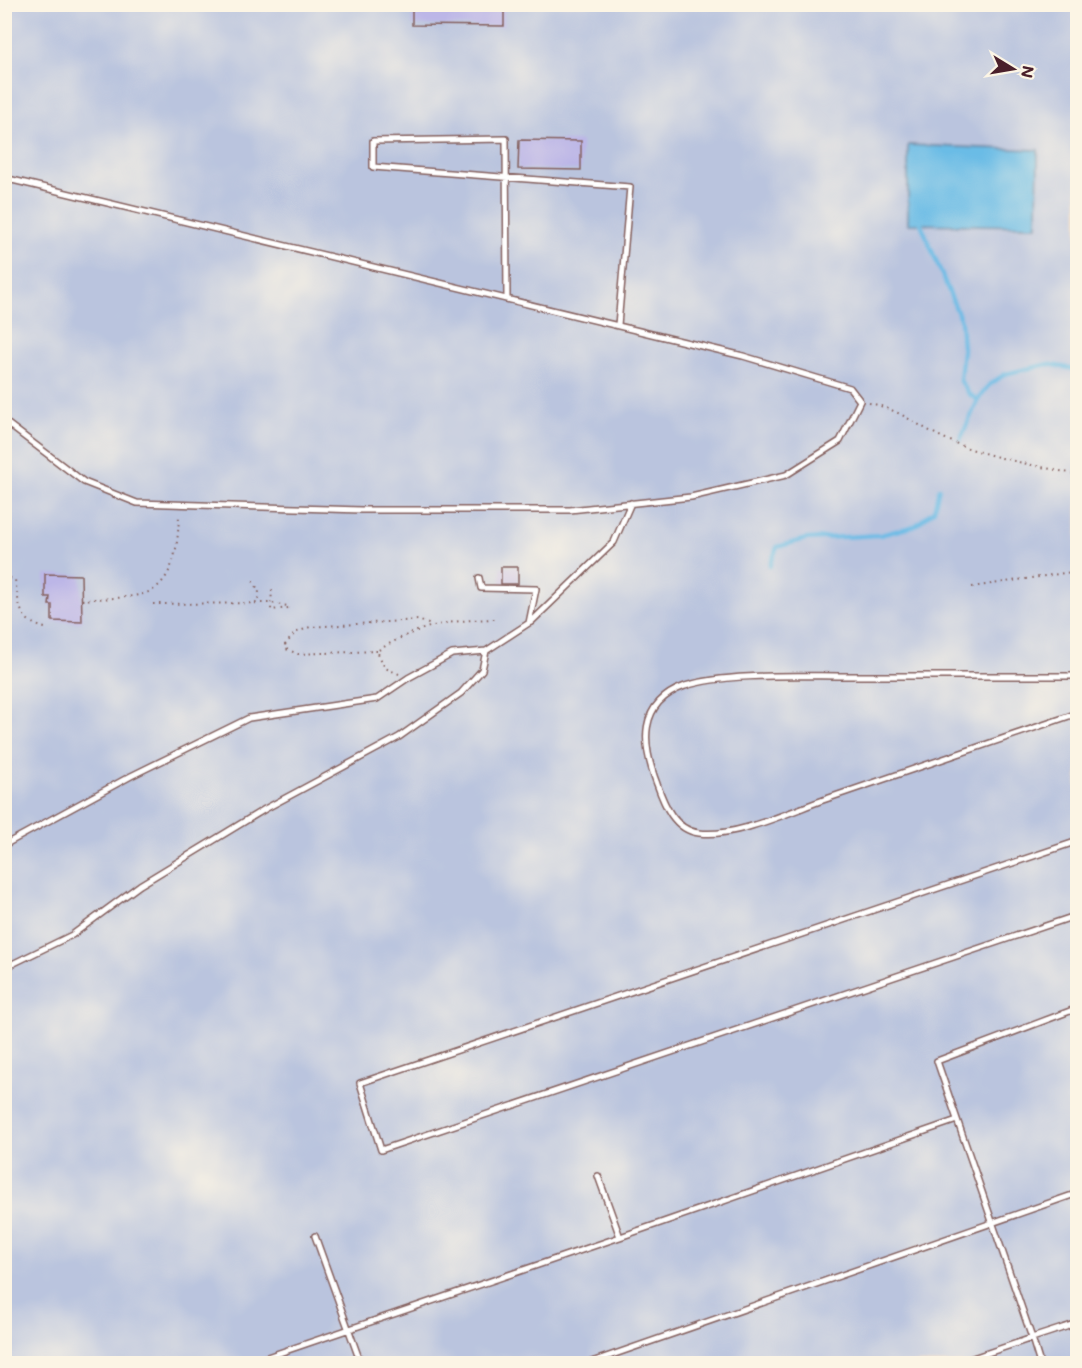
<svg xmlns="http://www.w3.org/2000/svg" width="1082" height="1368" viewBox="0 0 1082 1368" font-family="Mali,sans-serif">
	<rect width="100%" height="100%" fill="#fcf5e5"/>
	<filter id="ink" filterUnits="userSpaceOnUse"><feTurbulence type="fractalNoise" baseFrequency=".0167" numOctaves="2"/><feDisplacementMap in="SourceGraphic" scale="12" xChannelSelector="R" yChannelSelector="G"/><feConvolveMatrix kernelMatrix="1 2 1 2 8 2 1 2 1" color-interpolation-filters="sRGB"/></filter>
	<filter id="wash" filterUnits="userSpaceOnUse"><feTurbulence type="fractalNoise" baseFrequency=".008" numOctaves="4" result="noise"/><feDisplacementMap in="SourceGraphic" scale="24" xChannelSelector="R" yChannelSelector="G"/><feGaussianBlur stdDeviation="1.35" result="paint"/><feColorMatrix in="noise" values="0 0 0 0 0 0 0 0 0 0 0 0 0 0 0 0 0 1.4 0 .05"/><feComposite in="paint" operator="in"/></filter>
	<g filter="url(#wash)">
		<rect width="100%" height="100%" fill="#f3dbbc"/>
		<path fill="#bac4de" d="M5 5H1077V1363H5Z"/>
		<path fill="#6abce6" stroke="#5a6e88" stroke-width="1.5" d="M908 145 1038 150 1037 226 908 224Z"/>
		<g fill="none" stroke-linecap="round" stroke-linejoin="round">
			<path stroke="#6abce6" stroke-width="4" d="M921 224 961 321 963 349 960 380 969 394 978 400
				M960 440 978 400 988 386 1005 374 1048 364 1078 370
				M770 566 777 547 806 539 880 535 915 526 934 510 939 488"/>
		</g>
		<g id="blocks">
			<path fill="#bcb6e7" d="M422 4H504V26L412 25V8H422Z
				M519 140 581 141V170L518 169Z
				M501 567H518V584H501Z
				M45 574 81 575 82 622 52 621V605H49L50 597H45Z"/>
		</g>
	</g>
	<g filter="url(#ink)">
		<use href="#blocks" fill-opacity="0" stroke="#85615e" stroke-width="1.5"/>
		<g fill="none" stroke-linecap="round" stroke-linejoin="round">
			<defs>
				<path id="lane" d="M4 178 743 356 850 388 860 401 840 441 786 475 691 497 570 510H361L137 503 84 482 4 421
					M507 299 506 139 373 141V167L630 187 618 325
					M531 622 614 542 631 503
					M1078 676C999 676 920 676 842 676 798 676 725 673 685 686 637 703 642 745 657 784 664 804 674 830 699 833 736 838 791 811 826 799 910 770 994 742 1078 713
					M1078 841 360 1083 381 1150 1078 915
					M4 845 131 776 249 718 377 699 408 678 452 654 486 651
					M4 968 72 935 140 885 265 809 399 737 461 693 482 670 486 651 529 623 536 589 481 588 479 578
					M1078 1008 937 1061 1032 1338 1078 1323
					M598 1176 620 1237 957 1120
					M315 1236 361 1364
					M247 1364 620 1237
					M586 1364 1078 1193
					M955 1364 1032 1338 1040 1364"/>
			</defs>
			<use href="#lane" stroke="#85615e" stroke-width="8"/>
			<path stroke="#85615e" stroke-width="2" stroke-dasharray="1.5 4.5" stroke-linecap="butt" d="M869 403C900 409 920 428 948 440 988 458 1035 465 1078 475
				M4 576 15 580C20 608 18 622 49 629
				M253 581 259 591 258 603
				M972 587 1078 571
				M82 600C102 598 124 599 143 594 176 585 178 541 179 514
				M153 604 271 603 287 606 289 608 271 610 272 586
				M377 651 298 654 286 649 285 645 295 633 310 627 418 620 431 625
				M399 674 385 668 377 651C417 626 448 620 495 619"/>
			<use href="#lane" stroke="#fff" stroke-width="5"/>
		</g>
	</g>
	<rect width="1082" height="1368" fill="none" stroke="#fcf5e5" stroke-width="24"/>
	<g transform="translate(1013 69) rotate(101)" stroke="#fcf5e5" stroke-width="4.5" paint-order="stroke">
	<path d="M0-4.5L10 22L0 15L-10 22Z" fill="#4a1f2b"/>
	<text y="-9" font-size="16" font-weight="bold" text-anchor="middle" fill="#4a1f2b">N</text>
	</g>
</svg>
